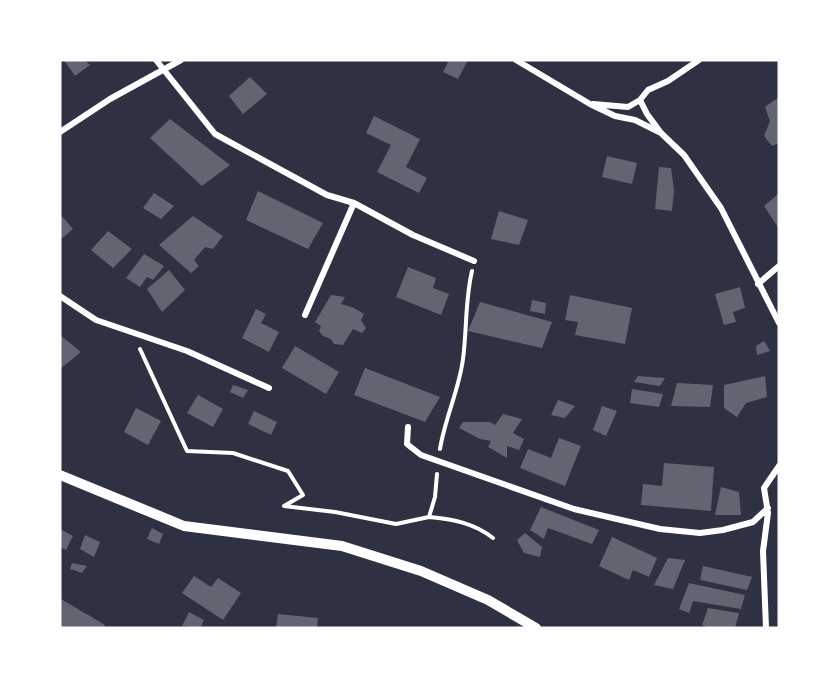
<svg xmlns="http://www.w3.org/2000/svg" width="839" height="688" viewBox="0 0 839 688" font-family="Bitter,serif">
	<rect width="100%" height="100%" fill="#2d3142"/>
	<path fill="#626471" d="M64 60H85L90 65 75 76Z
		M449 60H468L458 79 443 72Z
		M250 77 267 94 243 114 229 96Z
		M779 97V143L772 146 764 136 770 121 765 107Z
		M374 116 420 139 406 167 427 178 419 193 377 172 391 145 366 133Z
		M170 119 230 165 202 186 150 138Z
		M607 156 637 163 632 184 602 177Z
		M659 167 671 168 674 190 672 211 655 209Z
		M258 191 323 223 308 249 246 220Z
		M154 193 174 206 161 219 143 208Z
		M779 193V229L764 206Z
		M499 211 528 220 519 245 491 239Z
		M60 214 73 229 60 240Z
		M193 216 223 236 213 249 205 247 194 260 199 266 191 273 159 245Z
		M108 231 132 249 113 268 91 250Z
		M144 254 164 266 153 280 147 277 140 287 126 278Z
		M408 267 436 278 433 288 449 294 441 315 396 297Z
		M169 270 185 290 162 312 147 289Z
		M740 287 745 308 733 312 736 322 724 325 715 294Z
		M331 295 345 297 341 304 354 308 364 314 361 320 366 328 362 333 353 329 343 345 334 344 331 339 323 336 319 331 321 326 315 322Z
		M570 295 632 308 625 344 575 335 578 322 565 320Z
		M532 300 546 303 545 314 530 311Z
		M480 302 552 322 542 348 468 331Z
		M256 309 266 314 261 323 279 332 269 352 242 338Z
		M60 335 81 352 60 369Z
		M764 341 770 351 757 355 756 346Z
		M295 346 339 372 326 394 282 368Z
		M365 368 440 397 425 422 354 395Z
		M638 376 665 378 660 386 634 382Z
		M765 376 767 397 746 403 737 417 724 408V385Z
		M677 383 713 385 710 407 671 406Z
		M233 385 248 390 243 398 230 392Z
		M632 389 663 394 659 407 630 403Z
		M198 395 223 409 213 427 187 413Z
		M558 400 575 406 565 418 551 415Z
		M602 406 617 411 606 436 593 430Z
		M136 408 161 421 148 445 124 432Z
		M254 411 277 422 271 435 248 424Z
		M503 414 522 419 513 433 524 439 519 450 507 446V458L488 447 491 441 480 439 459 428 463 422H490L495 425Z
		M559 438 581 446 565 486 520 468 528 449 551 458Z
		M664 463 714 467 711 511 641 505 643 484 662 486Z
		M721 487 739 492 741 515H715Z
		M541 507 599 530 592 544 548 528 544 539 530 530Z
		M152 528 163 534 159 544 147 539Z
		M60 529 73 536 66 550 60 547Z
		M525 533 542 547 540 557 524 553 517 540Z
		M85 535 100 542 94 557 80 549Z
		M612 537 657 558 649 577 633 570 629 580 599 566Z
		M668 558 685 560 673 589 654 585Z
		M72 563 87 566 82 573 70 569Z
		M703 566 752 577 747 590 700 580Z
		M194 576 211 587 218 578 241 593 223 620 182 593Z
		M689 583 745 595 741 609 693 601 689 613 679 609Z
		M61 599 105 625 104 628H60Z
		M708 608 739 613 735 628H709L702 625Z
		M189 612 204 620 200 628 182 626Z
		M278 614 318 618 317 628H276Z"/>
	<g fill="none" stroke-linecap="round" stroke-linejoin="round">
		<path stroke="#fff" stroke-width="4" d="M140 349 187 451 233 453 288 471 303 495 284 506 335 512 396 524 429 517 435 497 437 474
			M440 449C445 418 459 390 463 359 467 329 465 300 472 271
			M429 517C452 519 474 523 493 538"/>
		<path stroke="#fff" stroke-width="6" d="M156 60 215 134 327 195 354 203 413 235 474 261
			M516 60 590 104 615 116 635 120 659 132
			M699 60 668 81 648 90 640 100 647 114 661 133 684 155 721 208 779 323
			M593 104 628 107 640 100
			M60 132 110 99 181 60
			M758 284 779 266
			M60 296 96 320 187 351 269 388
			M305 315 354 203
			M408 427 407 444 421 455 574 509 660 529 700 533 723 530 753 522 768 508
			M766 628 763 551 768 513 764 488 779 466"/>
		<path stroke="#fff" stroke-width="10" d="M60 475 184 526 342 546 421 571 488 600 536 628"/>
	</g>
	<rect width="839" height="688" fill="none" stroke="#ffffff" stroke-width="123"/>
</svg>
